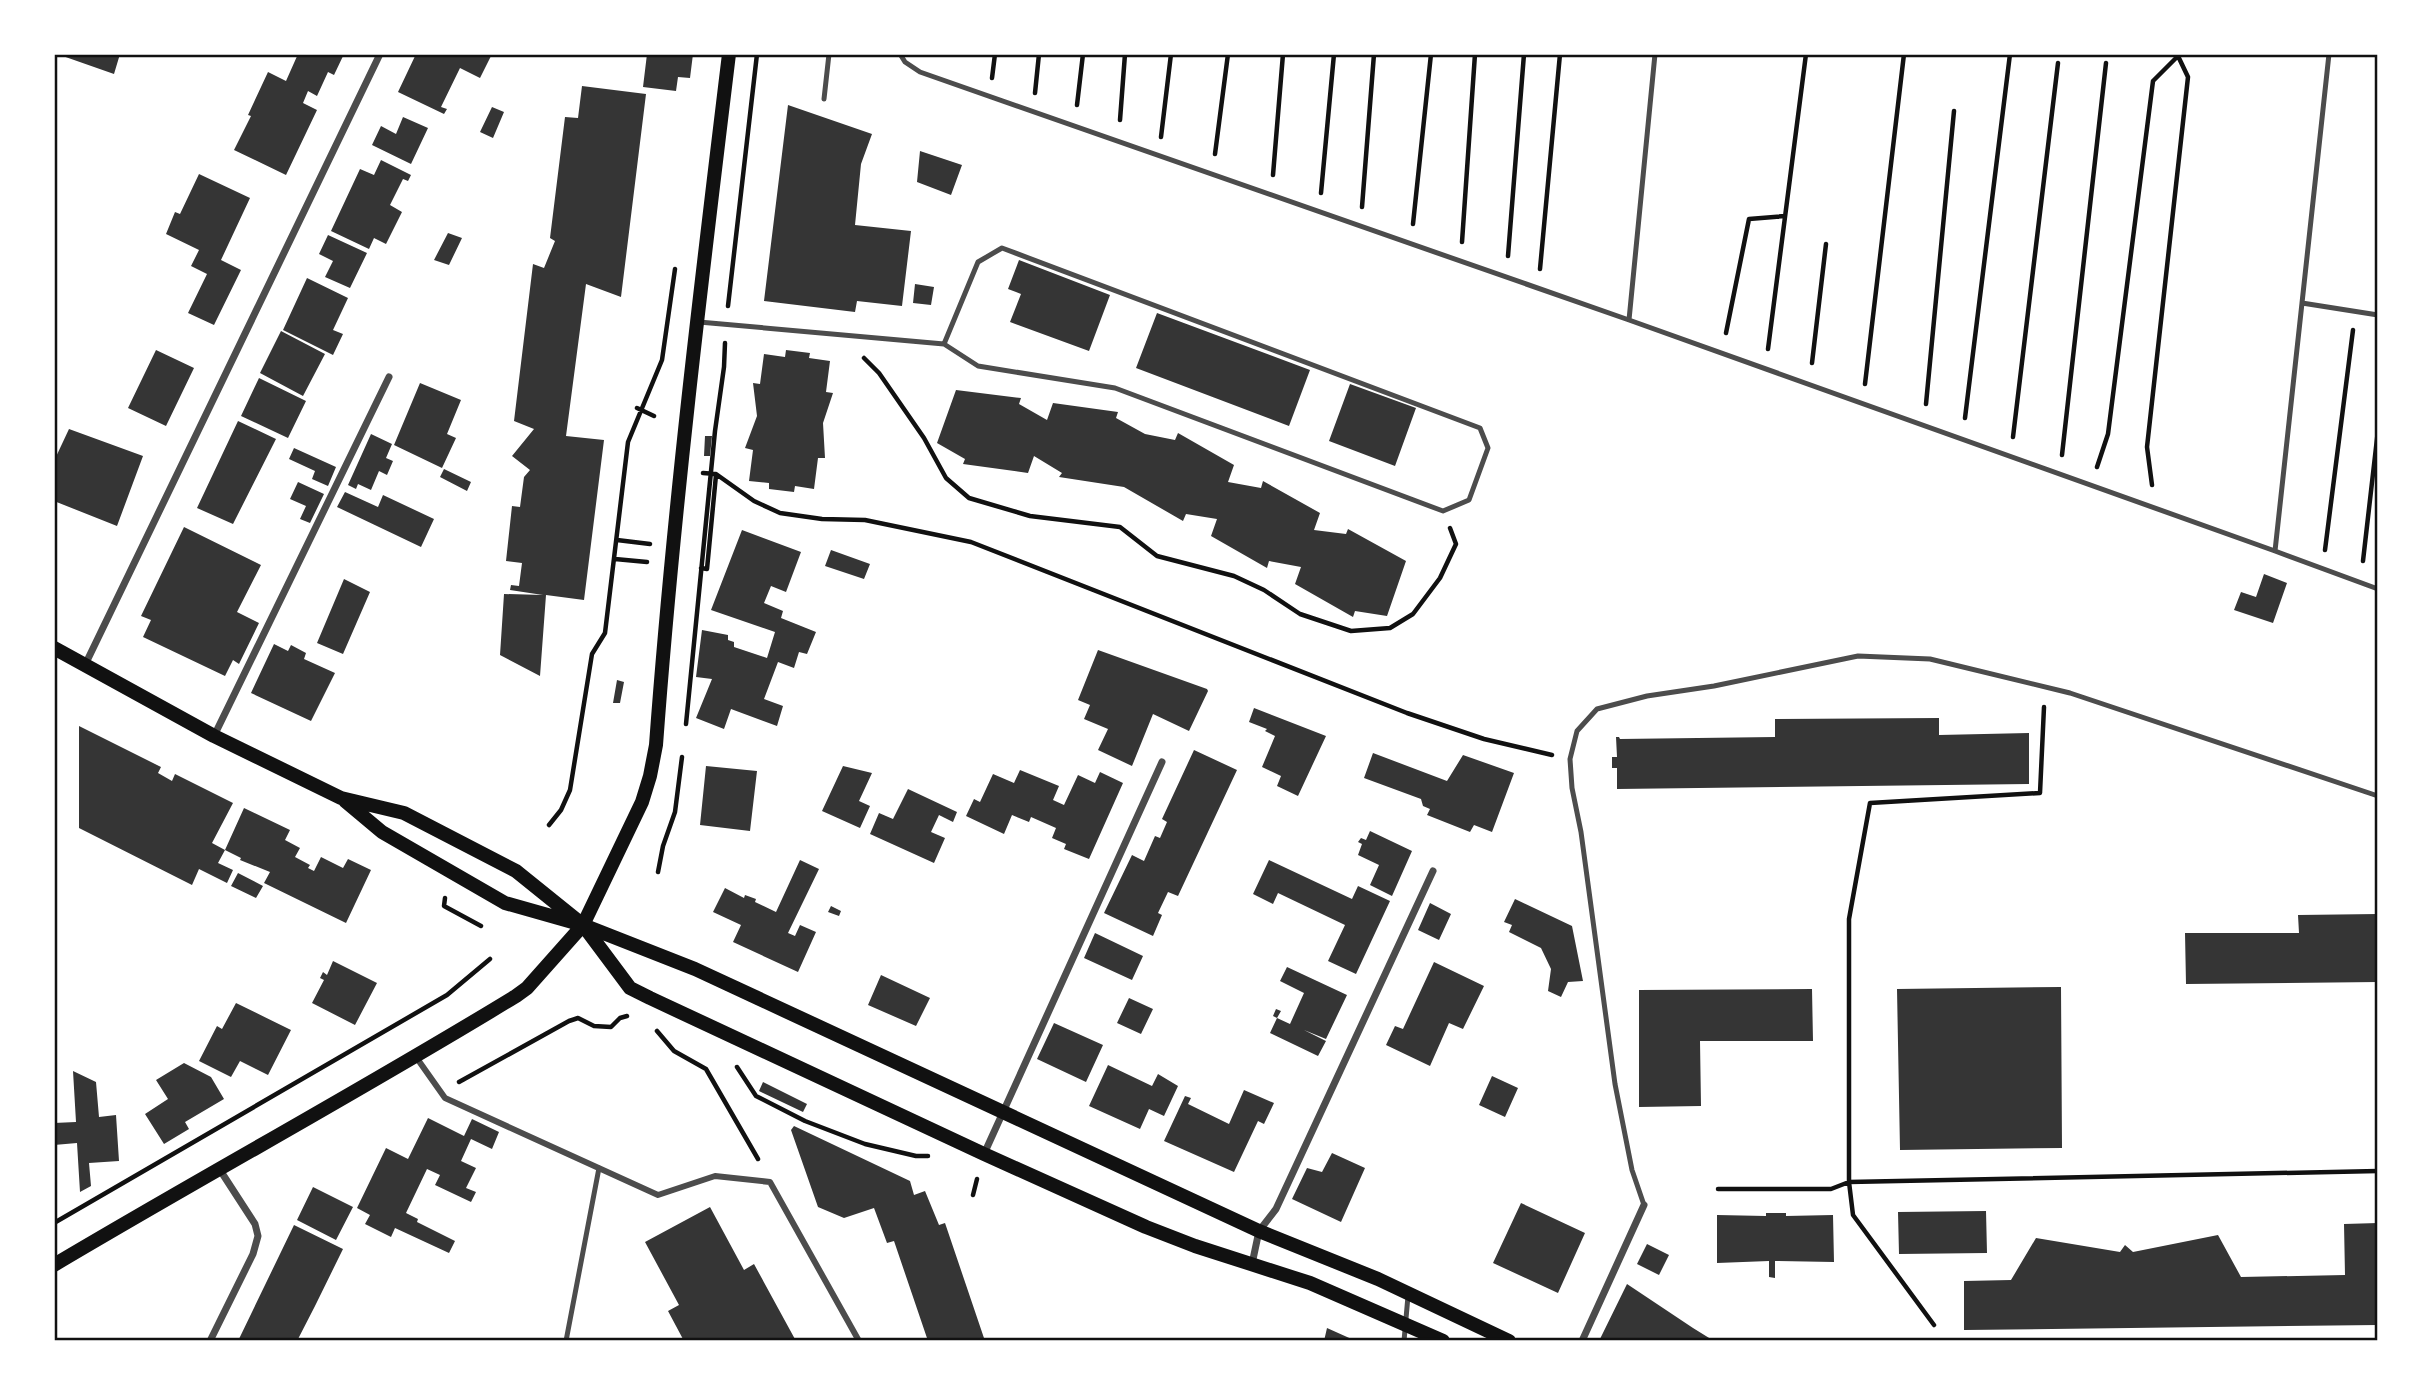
<svg xmlns="http://www.w3.org/2000/svg" width="2432" height="1395" viewBox="0 0 2432 1395" font-family="'Playfair Display',serif">
	<rect width="100%" height="100%" fill="#fff"/>
	<path fill="#353535" d="M57 54H120L114 74Z
		M298 54H344L334 75 328 72 317 96 308 91 303 103 317 110 286 175 234 150 251 116 248 115 268 72 286 81Z
		M416 54H492L480 78 460 68 441 107 447 109 444 114 398 92Z
		M647 54H693L690 78 678 77 676 91 643 87Z
		M582 86 646 94 621 297 586 284 566 436 604 440 584 600 546 595 540 676 500 655 504 594 543 595 510 590 511 585 519 586 522 563 506 561 512 506 520 507 524 477 530 470 512 456 534 429 514 421 533 264 544 268 555 241 550 238 565 117 578 118Z
		M788 105 872 134 861 164 855 225 911 231 902 306 857 301 855 312 764 301Z
		M492 107 504 112 493 138 480 132Z
		M403 117 428 128 411 164 372 145 381 126 396 134Z
		M920 151 962 165 951 195 917 182Z
		M381 160 411 175 408 181 403 179 390 205 402 212 386 244 374 238 369 249 331 231 360 169 374 175Z
		M199 174 250 198 221 260 241 270 214 325 188 313 207 274 191 266 199 250 166 234 175 212 180 214Z
		M448 233 462 238 449 265 434 260Z
		M328 235 367 253 350 288 325 277 333 261 319 254Z
		M1019 260 1110 295 1089 351 1010 322 1021 294 1008 289Z
		M307 278 348 298 333 330 343 334 333 355 283 330Z
		M915 284 934 287 931 305 913 303Z
		M1157 313 1310 370 1289 426 1136 368Z
		M281 331 325 354 303 396 260 373Z
		M156 350 194 368 166 426 128 408Z
		M786 350 810 353 809 358 830 361 826 392 833 393 823 423 825 458H818L814 489 795 486 794 492 769 489V483L749 481 753 450 745 448 757 416 753 383 760 384 764 354 785 357Z
		M259 378 306 401 288 438 241 416Z
		M420 383 461 400 447 434 456 438 442 468 394 445Z
		M1350 384 1416 408 1395 466 1329 441Z
		M956 390 1021 398 1019 404 1047 420 1053 403 1118 412 1116 418 1145 434 1175 440 1178 433 1234 465 1228 482 1261 488 1263 481 1320 513 1314 530 1346 534 1348 529 1406 561 1387 616 1355 611 1353 617 1295 584 1301 567 1269 561 1267 568 1211 536 1217 519 1186 514 1183 521 1124 487 1059 477 1062 473 1034 456 1028 473 963 464 965 459 937 443Z
		M238 421 276 439 233 524 197 508Z
		M69 429 143 456 117 526 54 501V461Z
		M371 434 392 444 386 458 393 461 387 475 379 471 371 490 358 484 356 489 348 485Z
		M705 436H712L710 456H704Z
		M294 448 336 467 328 486 312 479 315 471 289 459Z
		M444 469 471 482 467 491 440 477Z
		M298 482 324 494 310 523 300 519 306 506 290 499Z
		M345 492 378 507 383 495 434 519 421 547 337 507Z
		M184 527 261 565 237 612 259 623 239 664 233 660 225 676 143 637 151 620 141 616Z
		M742 530 801 552 786 592 771 586 764 603 783 611 781 618 816 632 807 654 799 652 794 668 778 662 764 699 783 706 777 726 731 709 724 729 696 718 712 679 696 677 702 630 728 635V640L734 642V647L767 658 775 632 711 610Z
		M831 550 870 564 864 579 825 566Z
		M2264 574 2287 583 2273 623 2234 610 2241 592 2256 597Z
		M344 579 370 592 343 654 317 643Z
		M274 644 288 651 291 645 306 653 304 659 335 673 311 721 251 693Z
		M1098 650 1207 689 1208 691 1189 731 1153 714 1132 766 1098 750 1108 729 1084 719 1090 705 1078 700Z
		M617 680 624 682 620 703H613Z
		M1254 708 1326 736 1298 796 1277 786 1281 776 1262 767 1275 736 1265 731 1267 729 1249 722Z
		M1939 718V735L2029 733V784L1617 789V768H1612V757H1617L1616 737H1619L1620 739 1775 737V719Z
		M79 726 161 767 158 773 172 781 175 774 233 803 212 843 225 850 218 863 233 870 227 883 199 869 192 885 79 828Z
		M1194 750 1237 770 1178 896 1168 892 1158 913 1162 915 1153 936 1104 913 1132 855 1144 861 1155 836 1160 838 1167 822 1162 819Z
		M1373 753 1447 781 1463 755 1514 773 1492 832 1474 825 1470 832 1427 815 1430 809 1423 806 1421 799 1364 778Z
		M706 766 757 771 750 831 700 825Z
		M843 766 872 773 859 801 870 806 860 828 822 811Z
		M1020 770 1059 786 1053 800 1064 805 1078 775 1095 783 1100 772 1123 783 1089 859 1064 849 1066 844 1052 838 1056 828 1031 817 1029 822 1012 815 1004 834 966 816 974 799 980 802 993 774 1014 783Z
		M908 789 957 812 953 822 939 815 931 832 945 838 934 863 870 834 879 813 893 819Z
		M244 808 290 830 285 840 300 848 295 857 310 865 308 868 314 871 321 857 343 868 348 859 371 870 346 923 264 883 270 872 240 860 241 858 225 850Z
		M1370 831 1412 851 1392 896 1370 885 1379 865 1358 855 1362 844 1358 842 1361 838 1366 840Z
		M800 860 819 869 788 933 795 936 800 925 816 932 798 972 733 942 741 925 713 912 725 888 744 898 745 895 756 899 755 902 776 912Z
		M1269 860 1352 899 1358 886 1390 901 1356 974 1328 961 1345 925 1278 893 1273 904 1253 894Z
		M238 873 263 886 256 898 231 886Z
		M1515 899 1572 926 1583 981 1568 982 1561 997 1548 991 1551 969 1541 948 1509 932 1512 925 1504 922Z
		M1430 903 1451 914 1439 940 1418 930Z
		M831 906 841 911 839 916 828 912Z
		M2378 914V982L2186 984 2185 933H2299L2298 915Z
		M1095 933 1143 956 1132 980 1084 958Z
		M333 961 377 983 355 1025 312 1003 324 980 320 978 323 972 327 975Z
		M1434 962 1484 986 1463 1029 1449 1023 1430 1066 1386 1045 1395 1026 1403 1029Z
		M1287 967 1347 995 1326 1039 1304 1030 1326 1041 1318 1056 1270 1033 1277 1018 1273 1016 1276 1009 1281 1011 1277 1018 1290 1024 1304 993 1280 981Z
		M881 975 930 998 916 1026 868 1005Z
		M2061 987 2062 1148 1900 1150 1897 989Z
		M1812 989 1813 1041H1700L1701 1106 1639 1107V990Z
		M1129 998 1153 1009 1141 1034 1117 1023Z
		M236 1003 291 1030 268 1075 240 1061 231 1077 199 1061 217 1026 222 1029Z
		M1054 1023 1103 1045 1086 1082 1037 1059Z
		M184 1063 211 1077 224 1099 185 1122 189 1129 164 1144 145 1114 168 1099 156 1080Z
		M1108 1065 1152 1086 1158 1074 1178 1086 1164 1116 1149 1109 1140 1129 1089 1106Z
		M73 1071 96 1082 99 1117 116 1115 119 1161 89 1163 91 1186 80 1192 77 1143 54 1145V1123L76 1122Z
		M1492 1076 1518 1088 1505 1117 1479 1105Z
		M763 1082 807 1104 803 1112 759 1091Z
		M1244 1090 1274 1103 1264 1124 1258 1121 1234 1172 1164 1141 1185 1096 1191 1098 1188 1104 1229 1124Z
		M428 1118 464 1136 472 1119 499 1132 492 1149 471 1139 461 1161 476 1168 466 1188 476 1192 471 1202 435 1185 440 1175 427 1169 406 1213 418 1219 417 1222 455 1241 449 1253 395 1228 391 1237 365 1224 370 1215 357 1208 386 1148 408 1159Z
		M794 1126 910 1181 914 1195 925 1191 939 1225 945 1223 985 1341H928L894 1241 887 1243 874 1208 844 1218 818 1207 791 1130Z
		M1332 1153 1365 1168 1341 1222 1292 1199 1307 1168 1322 1172Z
		M313 1187 353 1207 336 1240 297 1220Z
		M1521 1203 1585 1233 1558 1293 1493 1263Z
		M710 1207 744 1270 754 1264 796 1341H684L668 1311 679 1305 645 1242Z
		M1986 1211 1987 1253 1899 1254 1898 1212Z
		M1766 1213H1786V1216L1833 1215 1834 1262 1775 1261V1278L1769 1277V1261L1717 1263V1215L1766 1216Z
		M2378 1223V1325L1964 1330V1281L2011 1280 2036 1238 2120 1252 2125 1245 2133 1252 2218 1235 2241 1277 2345 1275 2344 1224Z
		M294 1225 343 1249 315 1306 297 1341H238Z
		M1647 1244 1669 1255 1659 1275 1637 1264Z
		M1627 1284 1693 1328 1714 1341H1599Z
		M1327 1328 1356 1341H1324Z"/>
	<g fill="none" stroke-linecap="round" stroke-linejoin="round">
		<path stroke="#111" stroke-width="4.5" d="M992 78 995 54
			M1035 93 1039 54
			M1077 105 1083 54
			M1120 120 1125 54
			M1161 137 1171 54
			M1215 154 1228 54
			M1273 175 1283 54
			M1321 193 1334 54
			M1362 207 1374 54
			M1413 224 1431 54
			M1462 242 1475 54
			M1508 256 1524 54
			M1540 269 1560 54
			M728 306 757 54
			M1726 333 1749 219 1785 216
			M1768 349 1806 54
			M864 358 879 373 924 438 946 478 969 498 1030 516 1120 527 1157 556 1234 576 1264 590 1300 614 1351 631 1390 628 1413 614 1440 578 1456 544 1450 528
			M1812 363 1826 244
			M1865 384 1904 54
			M1926 404 1954 111
			M637 408 654 416
			M1965 418 2010 54
			M2013 437 2058 63
			M2062 455 2106 63
			M2097 467 2108 434 2153 81 2180 54
			M703 473 716 474 754 501 780 513 822 519 865 520 971 542 1407 713 1484 739 1552 755
			M2152 485 2147 447 2188 77 2178 56
			M617 540 650 544
			M2325 550 2353 330
			M615 559 647 562
			M2363 561 2378 430
			M701 568 707 569 716 475
			M686 724 715 431 724 367 725 343
			M549 825 561 810 570 790 592 654 605 633 628 442 662 360 675 269
			M658 872 663 846 675 812 682 757
			M445 898 444 906 481 926
			M657 1031 674 1051 706 1069 758 1159
			M737 1067 756 1096 805 1121 865 1144 916 1156H928
			M459 1082 569 1021 578 1018 594 1026 611 1027 620 1018 627 1016
			M1718 1189H1831L1849 1182V919L1870 803 2040 793 2044 707
			M973 1195 977 1179
			M54 1223 447 995 490 959
			M1934 1325 1853 1215 1849 1182 2378 1171"/>
		<path stroke="#4c4c4c" stroke-width="5" d="M900 54 905 62 920 72 1629 320 1655 54
			M2329 54 2302 303 2378 315
			M824 99 829 54
			M1629 320 2275 551 2302 303
			M699 322 944 344 978 366 1115 388 1443 511 1469 500 1488 448 1480 428 1002 248 978 262 944 344
			M2275 551 2378 589
			M1644 1205 1632 1170 1615 1084 1581 832 1572 788 1570 759 1577 731 1597 709 1647 696 1714 686 1858 656 1930 659 2070 693 2378 796
			M566 1341 599 1168
			M1404 1341 1408 1296"/>
		<path stroke="#4c4c4c" stroke-width="6" d="M416 1057 445 1098 658 1195 715 1176 770 1182 859 1341"/>
		<path stroke="#4c4c4c" stroke-width="7" d="M85 665 380 54
			M214 736 389 377
			M984 1154 1162 762
			M1252 1264 1259 1231 1276 1209 1433 871
			M210 1341 253 1254 258 1236 255 1224 220 1170
			M1582 1341 1644 1205"/>
		<path stroke="#111" stroke-width="14" d="M54 648 214 736 341 798 404 813 516 871 583 925 630 988 650 998 984 1154 1146 1227 1195 1246 1310 1283 1443 1341
			M345 801 382 832 505 903 583 925 695 969 1259 1231 1378 1279 1509 1341
			M54 1265C207 1174 364 1089 516 996L527 988 583 925 642 802 650 776 656 745C673 514 701 284 729 54"/>
	</g>
	<rect width="2432" height="1395" fill="none" stroke="#ffffff" stroke-width="112"/>
	<rect x="56" y="56" width="2320" height="1283" fill="none" stroke="#111" stroke-width="2.5"/>
</svg>
